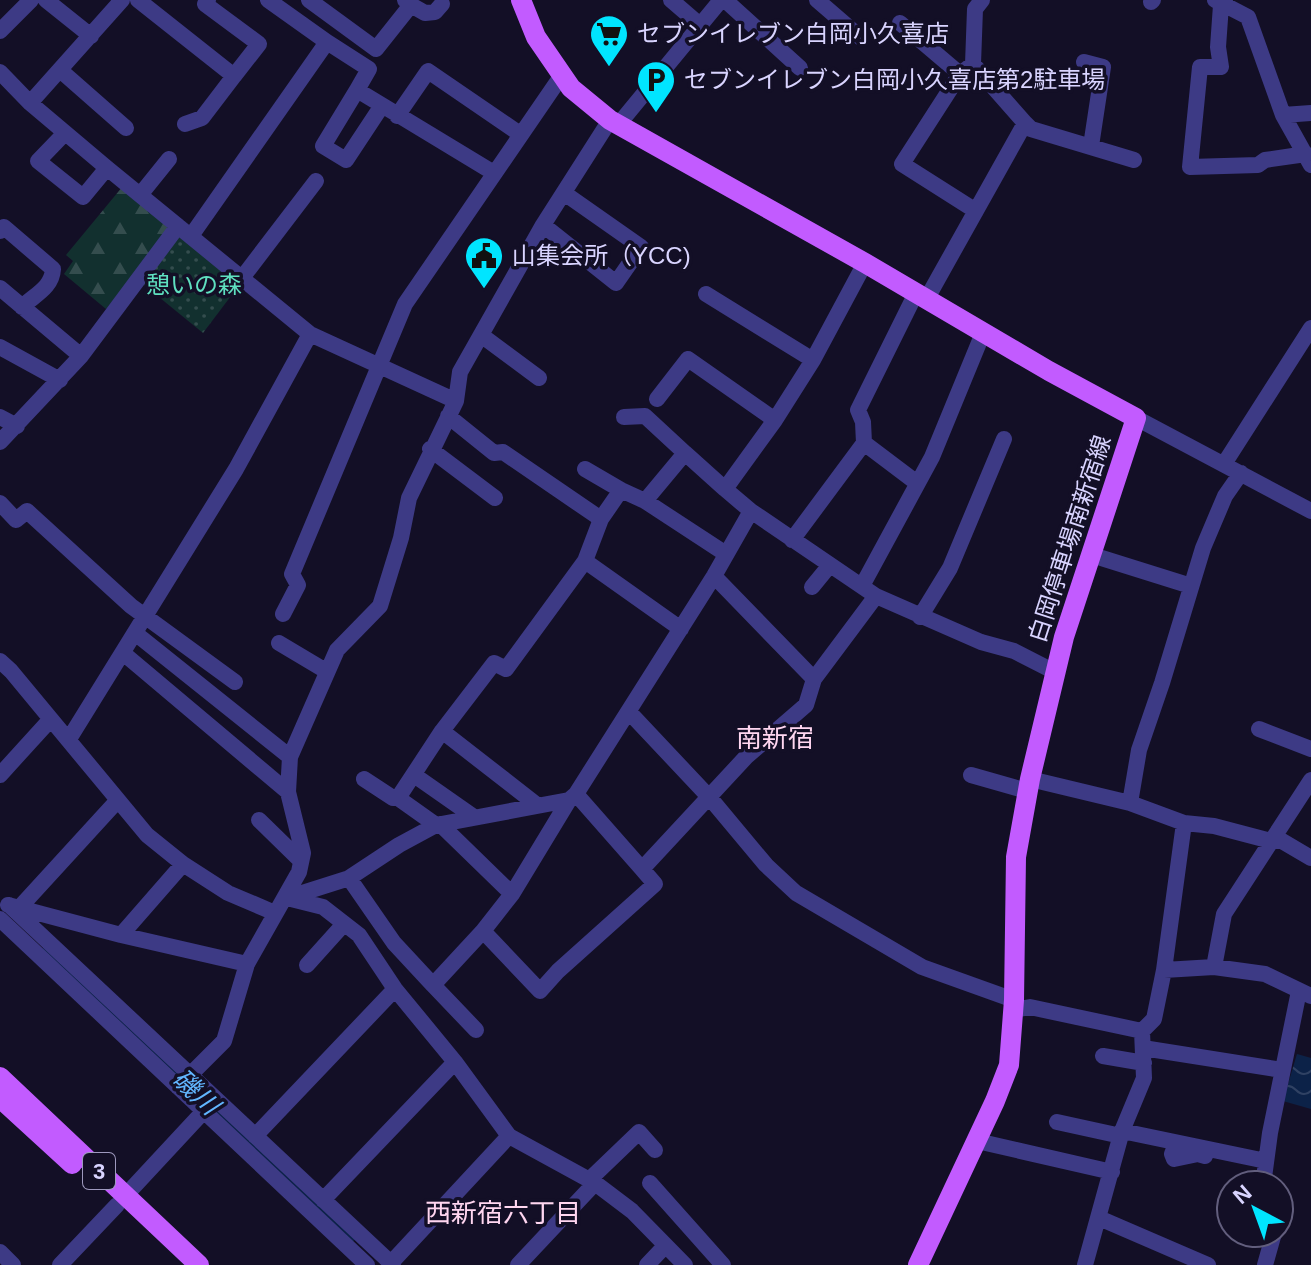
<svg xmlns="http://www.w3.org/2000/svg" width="1311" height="1265" viewBox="0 0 1311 1265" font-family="Helvetica,'Noto Sans JP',sans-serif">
	<defs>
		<pattern id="grass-dots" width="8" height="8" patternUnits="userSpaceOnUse" patternTransform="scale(2)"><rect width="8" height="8" fill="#12302f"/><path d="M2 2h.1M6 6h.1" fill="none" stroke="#344d4e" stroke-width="1.8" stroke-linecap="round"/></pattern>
		<pattern id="forest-firs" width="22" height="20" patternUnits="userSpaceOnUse" patternTransform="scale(2)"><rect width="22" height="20" fill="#12302f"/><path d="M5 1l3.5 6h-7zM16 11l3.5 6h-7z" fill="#344d4e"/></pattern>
		<pattern id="water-waves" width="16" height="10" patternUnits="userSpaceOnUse" patternTransform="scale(2)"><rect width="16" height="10" fill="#0c2248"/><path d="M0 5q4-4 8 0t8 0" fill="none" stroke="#2f4163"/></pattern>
	</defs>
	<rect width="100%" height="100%" fill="#130f26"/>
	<path fill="url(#grass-dots)" d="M180 233 240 284 203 333 143 284Z"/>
	<path fill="url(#forest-firs)" d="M123 186 173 227 106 309 64 274 73 261 66 255Z"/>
	<path fill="url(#water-waves)" d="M1297 1054 1311 1058V1109L1283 1101Z"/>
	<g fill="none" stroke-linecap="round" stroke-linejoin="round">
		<path stroke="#0c2248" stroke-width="4" d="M44 950 181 1078
			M187 1084 353 1239"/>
		<path stroke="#3d3a85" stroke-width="16" d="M46 0 91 36
			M138 0 234 76 259 44 205 4 208 0
			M309 0 376 49 411 5 405 0
			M671 0 700 25
			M725 0 800 68
			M817 0 861 38
			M1215 0 1248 17 1283 115 1311 165
			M1225 0 1221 5 1218 47 1221 67H1200L1190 167 1258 165 1265 160 1306 154
			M1151 2 1153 0
			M411 5 425 13 435 12 442 4
			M900 23 960 74
			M0 31 31 0
			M327 42 369 69 357 90 494 173
			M1084 62 1103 67 1091 146
			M973 64 960 74 902 164 976 211
			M60 70 126 128
			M0 72 30 103 107 168 310 334 456 401 409 498 401 538 380 606 337 650 290 757 288 792 303 853 299 872 247 964 224 1041 178 1087
			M357 90 323 146 346 160 381 107
			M30 103 122 0
			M1283 115 1311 113
			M397 116 428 71 520 134
			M1025 123 1031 129 1134 160
			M185 124 202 118 234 76
			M618 125 721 0
			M65 133 38 161 83 197 107 168
			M140 195 169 159
			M543 225 616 283 641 247 564 193
			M0 231 4 227 53 269C52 288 34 295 22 307
			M191 236 327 42 268 0
			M242 278 316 181
			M0 288 81 356
			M706 294 813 360
			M926 300 1025 123 973 64 975 9 982 0
			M481 335 539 378
			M0 347 60 380
			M657 399 688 359 775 420
			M456 401 460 372 543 225 610 120
			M448 416 494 453 503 452 601 519
			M0 417 17 426
			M624 417 645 416 685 453
			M1136 418 1311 511
			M0 442 81 356 178 226
			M864 443 917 483
			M430 449 495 498
			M1224 464 1311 328
			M585 469 621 490
			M645 501 726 554
			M0 503 16 520 27 511 131 606 235 682
			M751 511 876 596 981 642 1014 651 1055 672
			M792 540 864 443 863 422 858 410 916 293
			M1092 555 1191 586
			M585 561 681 629
			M714 576 814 679 876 596
			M862 586 932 457 983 333
			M812 587 830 565
			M283 614 298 585 292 574 405 304 562 75
			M920 617 950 568 1004 439
			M135 633 290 757
			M279 643 326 671
			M123 653 288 792
			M0 661 11 671 147 835 183 864 228 893 275 913
			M630 713 710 798 766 865 796 893 922 967 1014 1000
			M1259 729 1311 749
			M442 731 537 805
			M69 739 236 469 310 334
			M0 775 50 720
			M414 775 474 817
			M971 775 1027 791
			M364 779 393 798H398
			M1030 779 1130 803 1184 823 1214 826 1271 841H1282L1311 858
			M576 794 642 869 746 757 806 705 814 679
			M1130 803 1139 750 1162 683 1203 548 1225 496 1241 473
			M259 820 301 861
			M440 824 512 894
			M436 825 398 798 442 731 494 663 506 669 585 561 601 519 621 490 645 501 685 453 725 489
			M349 878 394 943 433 985 483 931 512 894 569 800
			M286 898 349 878 399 845 436 825 569 800 576 794 714 576 751 511 725 489 775 420 813 360 865 263
			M287 898 323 907 359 935 395 989 455 1062 509 1136 595 1183 632 1211 685 1265
			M8 905 121 935 247 964
			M9 905 393 1265
			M21 906 118 800
			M0 919 367 1265
			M483 931 540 991 558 971 655 884 642 869
			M121 935 183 864
			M307 965 343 925
			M1214 967 1224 914 1311 780
			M1164 970 1184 823
			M433 985 476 1030
			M1014 1010 1030 1007 1142 1031
			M1142 1031 1154 1019 1164 970 1214 967 1265 974 1311 996
			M1143 1048 1282 1070
			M1103 1056 1144 1063
			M1057 1122 1121 1136
			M1122 1131 1266 1161
			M255 1136 395 989
			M977 1141 1112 1172
			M1176 1144 1172 1154 1174 1159 1198 1154 1205 1156
			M589 1180 639 1132 655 1150
			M650 1183 723 1265
			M1263 1185 1270 1133 1299 991
			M125 1196 204 1111
			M323 1200 455 1062
			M1279 1206 1281 1207 1279 1214
			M1099 1218 1208 1265
			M0 1252 13 1265
			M391 1263 509 1136
			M60 1265 117 1205
			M518 1265 595 1183
			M647 1265 665 1246
			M1085 1265 1122 1131 1144 1078 1142 1031
			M1265 1265 1274 1233"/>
		<path stroke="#c25bff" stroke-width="20" d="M521 0 536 37 571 88 610 120 865 263 1049 371 1136 418 1064 637 1030 779 1016 857 1014 1000 1009 1065 995 1101 918 1265
			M0 1077 199 1265
			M0 1098 72 1164"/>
	</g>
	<defs>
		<symbol id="supermarket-pin" viewBox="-11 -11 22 30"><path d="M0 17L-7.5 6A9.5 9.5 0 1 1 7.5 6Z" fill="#00e5ff" stroke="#130f26"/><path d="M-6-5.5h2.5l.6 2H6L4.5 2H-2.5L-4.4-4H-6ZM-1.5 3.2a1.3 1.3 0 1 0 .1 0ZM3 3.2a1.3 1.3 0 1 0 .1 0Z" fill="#111"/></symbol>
		<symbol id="parking-pin" viewBox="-11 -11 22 30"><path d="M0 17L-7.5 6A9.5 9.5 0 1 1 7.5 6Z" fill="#00e5ff" stroke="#130f26"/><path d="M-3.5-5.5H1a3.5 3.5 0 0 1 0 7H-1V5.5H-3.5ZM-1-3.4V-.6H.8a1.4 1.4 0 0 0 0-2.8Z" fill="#111"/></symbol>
		<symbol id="civic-pin" viewBox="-11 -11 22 30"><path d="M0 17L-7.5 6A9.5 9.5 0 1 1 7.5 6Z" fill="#00e5ff" stroke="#130f26"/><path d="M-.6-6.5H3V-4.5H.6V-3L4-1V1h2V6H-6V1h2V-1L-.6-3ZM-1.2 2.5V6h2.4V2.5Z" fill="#111"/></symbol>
	</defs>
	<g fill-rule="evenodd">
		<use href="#supermarket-pin" x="587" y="12" width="44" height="60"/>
		<use href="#parking-pin" x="634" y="58" width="44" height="60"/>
		<use href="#civic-pin" x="462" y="234" width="44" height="60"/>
	</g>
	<g text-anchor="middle" stroke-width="7" stroke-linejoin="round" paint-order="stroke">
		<rect fill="#130f26" stroke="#9e99be" stroke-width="2" x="83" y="1153" width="32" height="36" rx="6"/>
		<g font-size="22" font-weight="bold" fill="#d9d4ff">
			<text x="99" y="1179">3</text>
		</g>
		<g font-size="24" fill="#d9d4ff" stroke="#130f26" text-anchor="start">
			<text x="637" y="42">セブンイレブン白岡小久喜店</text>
			<text x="684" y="88">セブンイレブン白岡小久喜店第2駐車場</text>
			<text x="512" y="264">山集会所（YCC)</text>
		</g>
		<g font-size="24" fill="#5fe0c0" stroke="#130f26">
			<text x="194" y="293">憩いの森</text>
		</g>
		<g font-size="24" fill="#d9d4ff" stroke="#130f26">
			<text transform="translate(1070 539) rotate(-72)" y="8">白岡停車場南新宿線</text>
		</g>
		<g font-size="26" fill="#ffd6f0" stroke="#130f26">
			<text x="775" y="747">南新宿</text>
			<text x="503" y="1222">西新宿六丁目</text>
		</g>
		<g font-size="26" font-style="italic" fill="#62b6ff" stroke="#130f26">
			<text transform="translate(196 1092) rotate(43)" y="9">磯川</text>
		</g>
	</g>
	<g transform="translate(1255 1209) rotate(319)"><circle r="38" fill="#130f26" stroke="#625e7d" stroke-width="2"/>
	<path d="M0-6L14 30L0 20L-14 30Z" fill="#00e5ff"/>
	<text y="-12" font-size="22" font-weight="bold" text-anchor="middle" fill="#d9d4ff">N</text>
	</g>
</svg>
